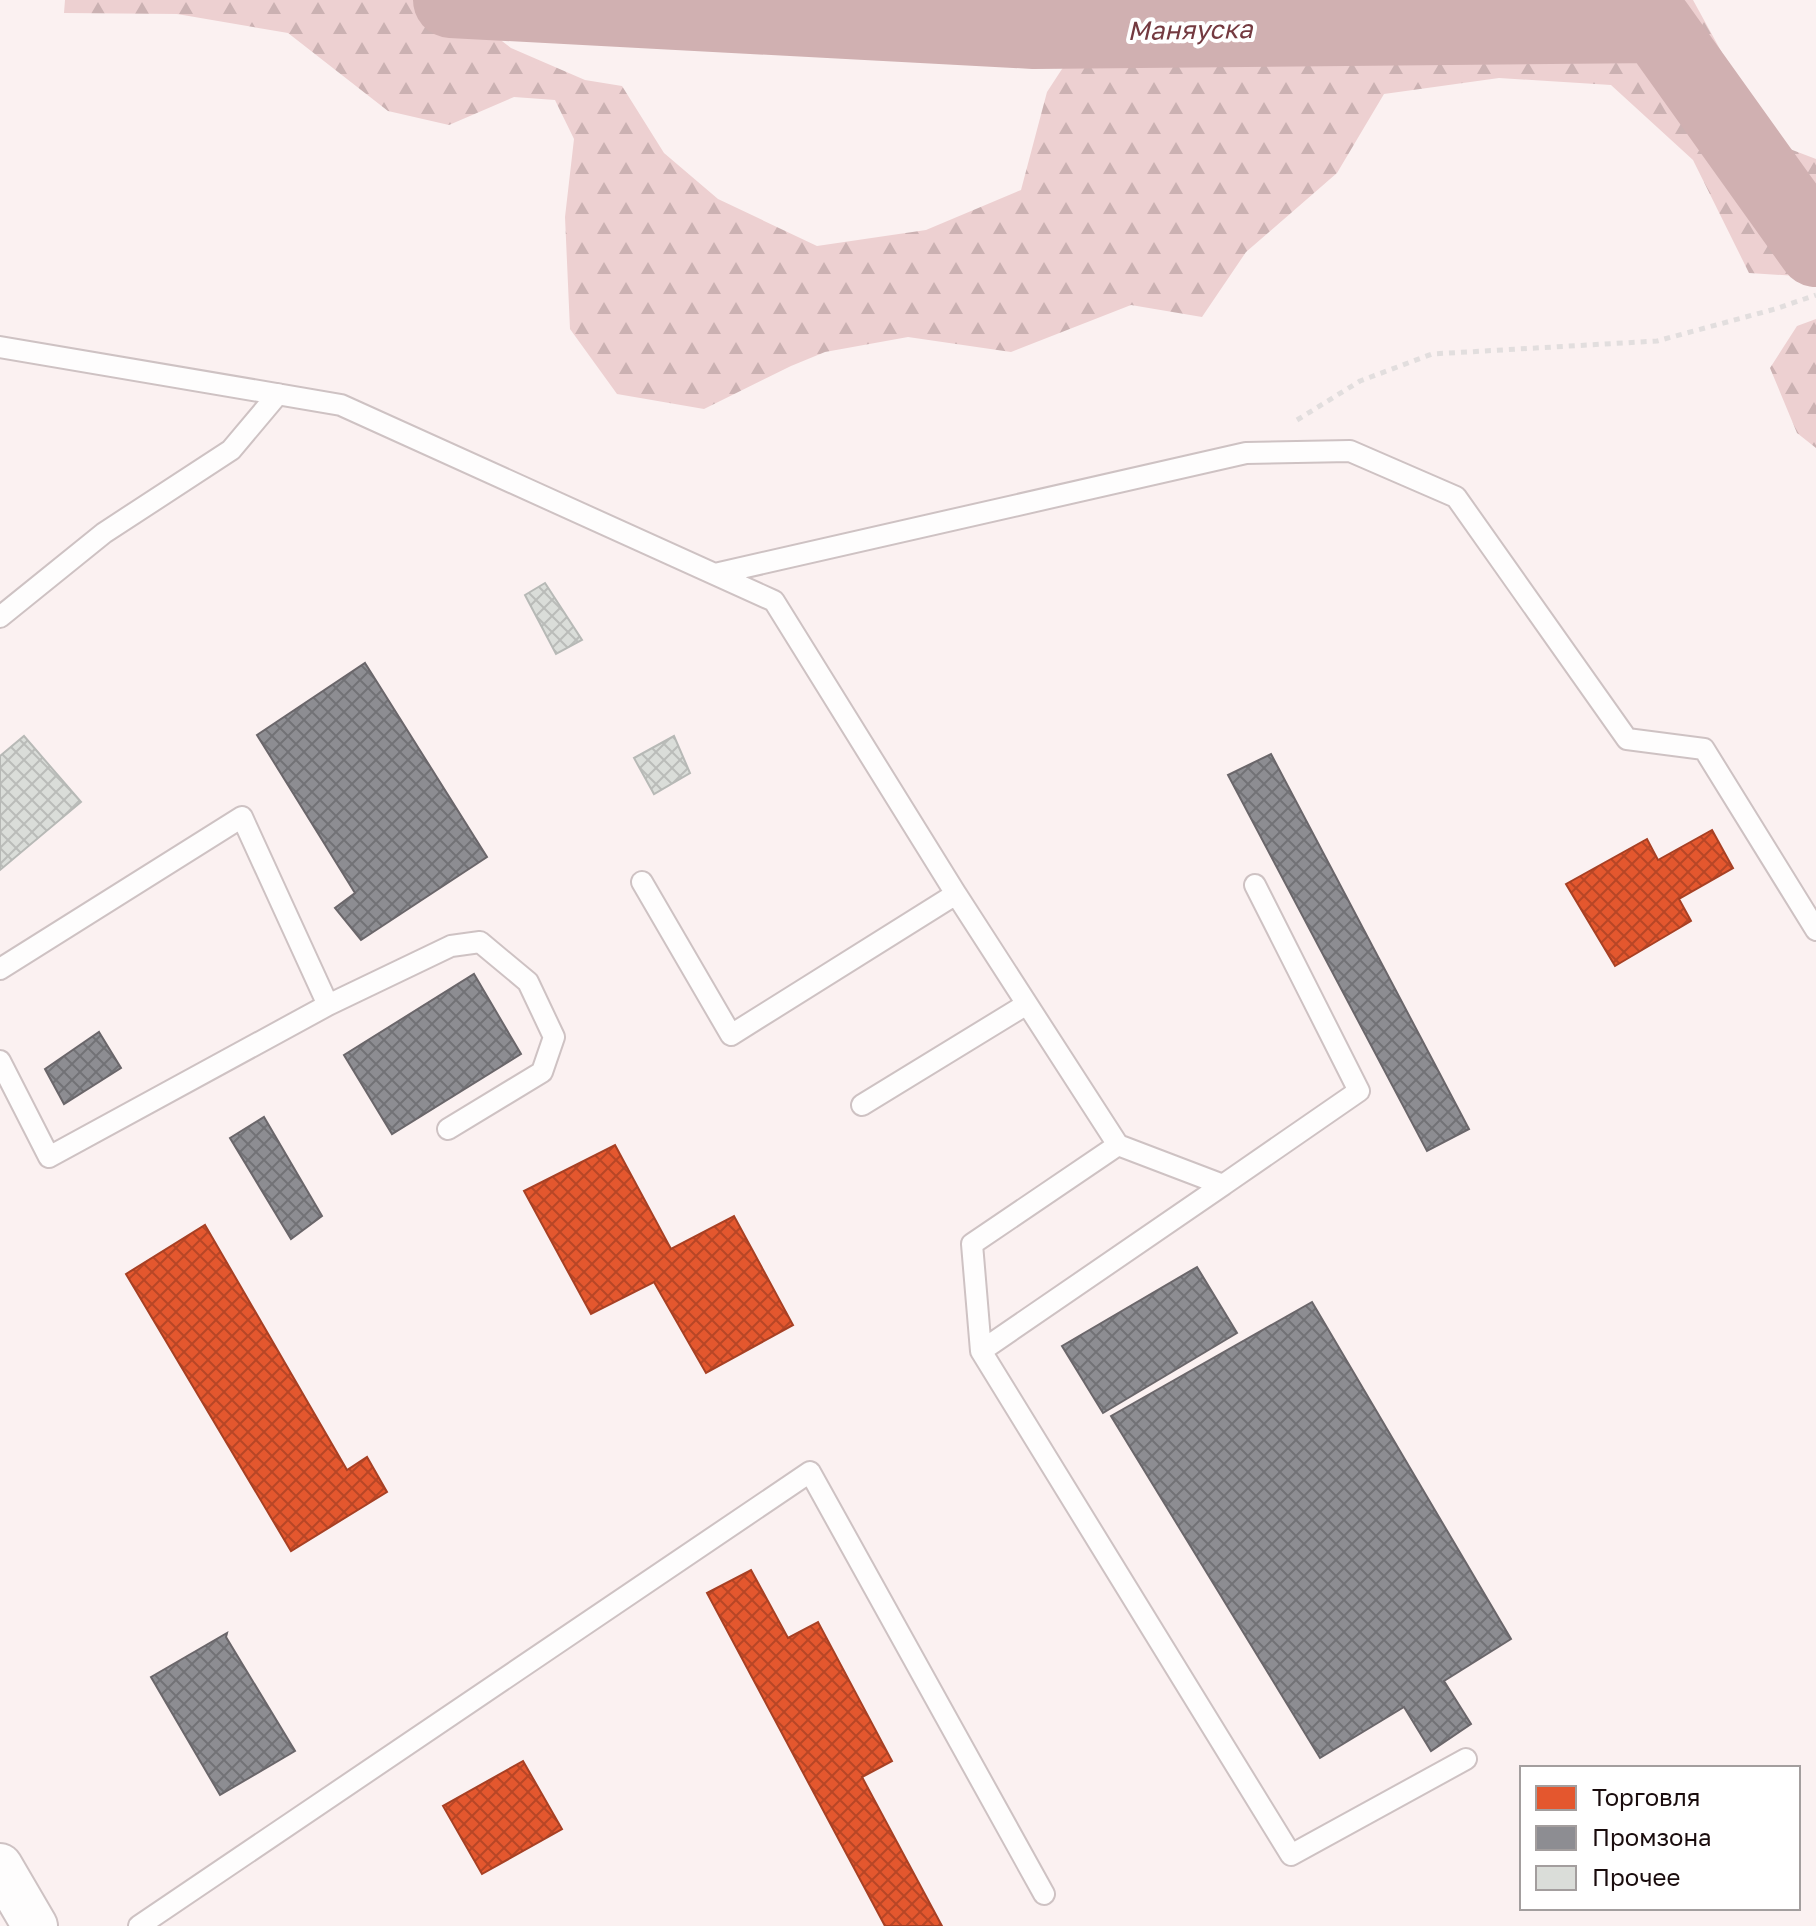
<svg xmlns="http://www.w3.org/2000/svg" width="1816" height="1926" viewBox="0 0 1816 1926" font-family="'Golos Text',sans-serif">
	<defs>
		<pattern id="forest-firs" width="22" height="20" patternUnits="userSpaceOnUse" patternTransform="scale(2)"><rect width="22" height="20" fill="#edd0d1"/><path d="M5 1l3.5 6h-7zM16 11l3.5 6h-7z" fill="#cbb1b2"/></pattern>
		<pattern id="shops-cross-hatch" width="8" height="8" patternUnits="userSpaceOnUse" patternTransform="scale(2)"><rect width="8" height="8" fill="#e4572e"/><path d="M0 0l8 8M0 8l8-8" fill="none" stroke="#b84626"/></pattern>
		<pattern id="industry-cross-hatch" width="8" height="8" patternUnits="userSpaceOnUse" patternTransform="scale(2)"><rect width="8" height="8" fill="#8d8d92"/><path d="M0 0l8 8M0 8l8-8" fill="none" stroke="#727276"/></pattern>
		<pattern id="building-cross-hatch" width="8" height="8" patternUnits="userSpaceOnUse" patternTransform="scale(2)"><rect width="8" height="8" fill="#daddd9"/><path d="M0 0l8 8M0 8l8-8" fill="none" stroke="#babcb9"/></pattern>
	</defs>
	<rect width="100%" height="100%" fill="#fbf1f1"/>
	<path fill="url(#forest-firs)" d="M65 0H449L511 48 585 80 622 86 664 153 718 199 817 246 926 230 1021 190 1047 92 1107 0H1693L1721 51 1740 118 1774 143 1816 159V264L1813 268 1798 276 1749 273 1693 160 1611 85 1499 78 1384 94 1337 173 1246 252 1202 317 1131 305 1011 352 908 337 825 352 791 366 704 409 617 394 570 329 565 217 574 139 555 100 514 97 449 125 388 111 288 33 177 14 64 13Z
		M1816 319V448L1797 433 1770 368 1797 326Z"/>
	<path fill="url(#shops-cross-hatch)" stroke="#a74024" stroke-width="2" d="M1712 830 1733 868 1679 899 1691 921 1615 966 1566 884 1647 839 1658 860Z
		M615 1145 671 1249 734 1216 793 1325 706 1373 654 1282 591 1314 524 1191Z
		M205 1225 347 1470 367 1457 387 1492 291 1551 126 1274Z
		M751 1570 788 1638 818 1622 892 1761 862 1777 942 1926H885L707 1593Z
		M523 1761 562 1829 482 1874 443 1806Z"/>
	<path fill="url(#industry-cross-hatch)" stroke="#6a666a" stroke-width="2" d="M365 663 487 857 361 940 335 908 355 893 257 735Z
		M1271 754 1469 1129 1427 1151 1228 775Z
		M474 974 521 1054 392 1134 344 1055Z
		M99 1032 121 1068 64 1104 45 1069Z
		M264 1117 322 1216 291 1239 230 1138Z
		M1197 1267 1237 1333 1103 1413 1062 1346Z
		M1312 1302 1511 1639 1444 1681 1471 1724 1431 1751 1404 1707 1320 1758 1111 1416Z
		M227 1633 226 1637 295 1751 220 1795 151 1677Z"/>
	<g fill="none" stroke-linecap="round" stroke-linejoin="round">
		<path stroke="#d0b0b1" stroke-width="76" d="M451 0 1034 31 1656 25 1816 249"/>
	</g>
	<path fill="url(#building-cross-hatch)" stroke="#b7b9b6" stroke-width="2" d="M545 583 582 640 556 654 525 595Z
		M24 736 81 802 0 870V756Z
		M674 736 690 773 654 794 634 758Z"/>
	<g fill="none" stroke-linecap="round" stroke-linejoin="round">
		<defs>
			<path id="lane" d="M0 347 341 405 774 601 956 894 731 1035 642 882
				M715 574 1246 453 1350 451 1456 497 1627 739 1704 749 1816 930
				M0 617 104 533 231 450 278 394
				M956 894 1118 1145 1223 1185 1359 1091 1255 885
				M0 969 242 817 328 1005
				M0 1061 49 1157 328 1005 451 946 480 942 528 982 554 1037 542 1072 448 1129
				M862 1105 1027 1004
				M1118 1145 972 1244 981 1351 1291 1855 1466 1759
				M981 1351 1223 1185
				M139 1926 810 1472 1044 1894"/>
			<path id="secondary" d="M0 1866 35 1926"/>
		</defs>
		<use href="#lane" stroke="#cec2c3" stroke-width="24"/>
		<use href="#secondary" stroke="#cec2c3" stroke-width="48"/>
		<path stroke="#e2dede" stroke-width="5" stroke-dasharray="6 6" stroke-linecap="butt" d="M1297 420 1360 381 1432 354 1657 341 1775 309 1816 295"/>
		<use href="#lane" stroke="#fefdfd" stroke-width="20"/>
		<use href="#secondary" stroke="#fefdfd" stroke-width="44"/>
	</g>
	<g text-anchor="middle" stroke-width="8" stroke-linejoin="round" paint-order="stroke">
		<g font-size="26" font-style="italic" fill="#743a40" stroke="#fff">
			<text transform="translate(1190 30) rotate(-1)" y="9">Маняуска</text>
		</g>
	</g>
	<rect x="1520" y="1766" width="280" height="144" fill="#ffffff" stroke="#a39e9e" stroke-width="2"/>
	<rect x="1536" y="1786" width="40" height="24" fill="#e4572e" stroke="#a39e9e" stroke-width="2"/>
	<text x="1592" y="1806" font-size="24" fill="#1a0c0d">Торговля</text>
	<rect x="1536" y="1826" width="40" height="24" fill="#8d8d92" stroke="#a39e9e" stroke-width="2"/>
	<text x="1592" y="1846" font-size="24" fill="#1a0c0d">Промзона</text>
	<rect x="1536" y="1866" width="40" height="24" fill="#daddd9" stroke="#a39e9e" stroke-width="2"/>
	<text x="1592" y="1886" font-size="24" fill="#1a0c0d">Прочее</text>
</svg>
